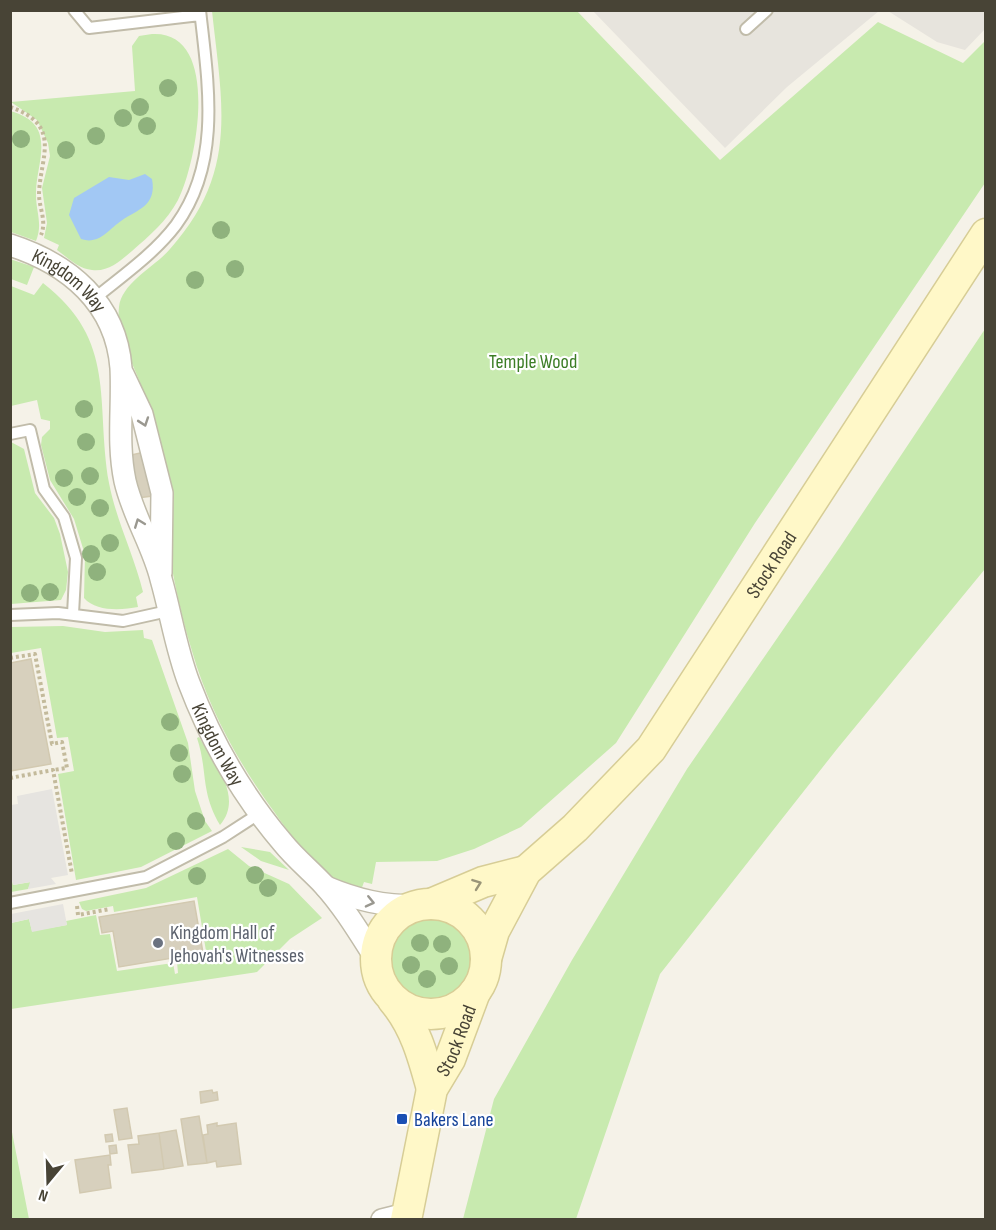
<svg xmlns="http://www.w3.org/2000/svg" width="996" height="1230" viewBox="0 0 996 1230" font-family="'Sofia Sans Condensed',sans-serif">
	<rect width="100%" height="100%" fill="#f5f2e8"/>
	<path fill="#e7e4dd" d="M593 11H879L787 87 725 148Z
		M888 11H985V29L965 50 937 42Z"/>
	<path fill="#c8eaaf" d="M212 11H577L720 160 878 22 963 63 985 41V183L755 523 616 743 521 827 474 849 437 861 376 862 372 884 364 882 360 893C323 877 298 846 275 813 239 764 209 710 192 651 167 570 160 485 146 402 140 372 115 340 119 307 122 282 155 267 170 249 239 172 222 104 212 11Z
		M152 34C222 30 197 163 178 200 167 221 149 236 132 251 120 261 109 272 92 270 79 269 68 258 57 250L59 245 44 238 47 223 42 188 50 156 48 143 37 120 11 102 135 91 132 46 139 36Z
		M10 111C60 124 35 164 36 195 36 212 43 224 36 241L11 232Z
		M10 259 34 267 27 285 11 279Z
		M43 283C118 341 95 401 109 483 116 520 134 555 143 592L136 597 138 607C122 610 96 612 84 598L85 555 74 519 50 480 41 445 42 437 50 429V421L41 419 37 400 11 406V286L34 295Z
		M985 329V569L837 749 660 974 576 1219H463L494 1099 572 960 687 769 840 547Z
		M11 442 24 449 35 493 54 518 60 534 68 572 66 590 61 600 11 604Z
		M63 626 105 632 143 630 144 638 152 640 188 743 195 791 205 821 212 831 141 867 76 880 58 774 74 771 68 737 57 738 41 648 11 653V627Z
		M199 737C214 763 244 797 220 825 200 791 208 771 197 738Z
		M241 847 270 852 289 870 261 861Z
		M228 849 249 866 289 884 322 918 290 939 257 972 11 1009V923L29 919 32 931 67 925 66 921 96 915 100 935 110 934 117 971 173 963 175 974 178 973 177 962 207 957 197 897 114 912 113 906 86 911 82 909 79 902 146 888Z
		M10 871 13 885 31 882 28 889 11 892Z
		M390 960a41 41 0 1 1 82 0a41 41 0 1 1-82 0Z
		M10 1127H11L29 1219H11Z"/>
	<path fill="#e6e4e0" d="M52 789 68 875 51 878 56 884 28 889 30 882 13 885 10 871 11 805 18 804 17 796Z
		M63 904 67 925 32 932 29 919 11 923V914Z"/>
	<path fill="#a2c8f4" d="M145 174 152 179C157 206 138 209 121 221 108 230 99 245 81 239L69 215 74 198 109 177 129 180Z"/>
	<path fill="#d7d0bd" stroke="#d2c9b0" stroke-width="1.5" d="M145 452 152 496 138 498 131 455Z
		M31 659 51 764 10 771V663Z
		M194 901 203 953 119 967 113 931 102 933 99 917Z
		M212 1090 213 1093 217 1092 218 1100 201 1103 200 1092Z
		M127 1108 132 1138 119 1140 114 1110Z
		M199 1116 207 1163 188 1165 181 1119Z
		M217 1123V1126L236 1123 241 1164 217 1167 216 1161 207 1163 203 1135 208 1134 207 1125Z
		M176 1130 183 1166 164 1169 159 1133Z
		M159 1133 164 1169 132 1173 128 1145 139 1144 138 1136Z
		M112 1134 113 1141 106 1142 105 1135Z
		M116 1145 117 1153 110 1154 109 1146Z
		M110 1155 111 1165H108L111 1188 80 1193 75 1160Z"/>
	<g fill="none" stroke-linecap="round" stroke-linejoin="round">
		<defs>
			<path id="lane" d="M74 10 89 28 200 15
				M746 29 767 10
				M94 299C122 276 154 254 176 225 222 162 208 83 200 10
				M10 434 30 430 44 489 64 517 76 558 73 614
				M10 615 58 613 123 621 168 611
				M10 903 146 877 223 837 260 813"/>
			<g id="street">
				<path id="s1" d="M10 245C69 264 116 303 121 368 123 406 117 443 125 481 133 516 153 546 161 579 171 614 176 649 189 683 211 741 243 796 283 843 295 858 311 871 324 885 344 907 360 934 376 959"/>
				<path d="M123 374 142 414 162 493 161 573"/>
				<path d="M326 887C357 900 383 906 417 906"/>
				<path d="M382 1220 406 1214"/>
			</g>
			<g id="secondary">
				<path d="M431 904 483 882 526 871"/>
				<circle cx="431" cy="959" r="55"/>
				<path id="s2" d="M486 959 494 931 526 871 575 828 651 749 986 234"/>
				<path d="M393 1000C415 1026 423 1056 432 1089"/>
				<path id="s3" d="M406 1220 432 1089 450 1059 475 992"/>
			</g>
		</defs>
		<use href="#lane" stroke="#c1bcaa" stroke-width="14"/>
		<use href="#street" stroke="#c1bcaa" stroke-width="24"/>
		<use href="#secondary" stroke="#d7cd96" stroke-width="33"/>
		<path stroke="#c3ba9b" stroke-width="4" stroke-dasharray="3 3" stroke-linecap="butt" d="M10 107C63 125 40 157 39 194 39 208 47 221 41 235
			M10 658 35 654 52 744 62 742 67 768 53 770
			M10 778 53 770 72 874
			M77 906 78 915 110 909"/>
		<use href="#lane" stroke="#fff" stroke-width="10"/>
		<use href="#street" stroke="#fff" stroke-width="21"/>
		<use href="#secondary" stroke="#fff8c8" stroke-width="30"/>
	</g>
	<g fill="#8fb27d">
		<circle cx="168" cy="88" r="9"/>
		<circle cx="140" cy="107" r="9"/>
		<circle cx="123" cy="118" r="9"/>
		<circle cx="147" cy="126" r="9"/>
		<circle cx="96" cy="136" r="9"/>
		<circle cx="21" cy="139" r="9"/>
		<circle cx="66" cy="150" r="9"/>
		<circle cx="221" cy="230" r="9"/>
		<circle cx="235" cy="269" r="9"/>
		<circle cx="195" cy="280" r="9"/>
		<circle cx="84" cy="409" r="9"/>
		<circle cx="86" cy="442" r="9"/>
		<circle cx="90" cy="476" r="9"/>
		<circle cx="64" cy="478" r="9"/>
		<circle cx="77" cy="497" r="9"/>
		<circle cx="100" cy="508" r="9"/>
		<circle cx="110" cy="543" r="9"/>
		<circle cx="91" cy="554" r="9"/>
		<circle cx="97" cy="572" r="9"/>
		<circle cx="50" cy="592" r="9"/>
		<circle cx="30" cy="593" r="9"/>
		<circle cx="170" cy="722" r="9"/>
		<circle cx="179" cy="753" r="9"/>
		<circle cx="182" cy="774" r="9"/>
		<circle cx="196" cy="821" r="9"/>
		<circle cx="176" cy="841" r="9"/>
		<circle cx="255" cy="875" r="9"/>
		<circle cx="197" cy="876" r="9"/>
		<circle cx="268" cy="888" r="9"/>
		<circle cx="420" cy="943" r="9"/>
		<circle cx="442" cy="944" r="9"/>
		<circle cx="411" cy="965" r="9"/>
		<circle cx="449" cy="966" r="9"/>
		<circle cx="427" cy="979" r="9"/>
	</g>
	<defs><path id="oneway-chevron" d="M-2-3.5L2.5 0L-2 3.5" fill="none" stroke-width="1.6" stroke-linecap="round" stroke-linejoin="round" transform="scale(1.5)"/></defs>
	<g stroke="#9a9890">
		<use href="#oneway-chevron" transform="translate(144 422) rotate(71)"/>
		<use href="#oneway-chevron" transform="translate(139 523) rotate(-111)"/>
		<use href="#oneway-chevron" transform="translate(370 902) rotate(13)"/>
	</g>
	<use stroke="#9a9578" href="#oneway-chevron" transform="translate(477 884) rotate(-20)"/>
	<circle fill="#6b7280" stroke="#fff" stroke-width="2" cx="158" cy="943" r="6"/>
	<rect fill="#1a4fb4" stroke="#fff" stroke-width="2" x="396" y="1113" width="12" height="12" rx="3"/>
	<g text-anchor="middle" stroke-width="4.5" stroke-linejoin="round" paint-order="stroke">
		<g font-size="20" fill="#484436" stroke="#fff">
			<text dy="7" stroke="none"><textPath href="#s1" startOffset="70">Kingdom Way</textPath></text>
			<text dy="7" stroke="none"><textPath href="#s2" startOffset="492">Stock Road</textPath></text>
			<text dy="7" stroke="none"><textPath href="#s1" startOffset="570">Kingdom Way</textPath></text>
			<text dy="7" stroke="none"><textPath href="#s3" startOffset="188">Stock Road</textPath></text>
		</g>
		<g font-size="20" fill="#3c7d26" stroke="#fff">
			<text x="533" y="368">Temple Wood</text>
		</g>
		<g font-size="20" fill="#5b616d" stroke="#fff" text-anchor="start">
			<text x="170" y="939">Kingdom Hall of<tspan x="170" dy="23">Jehovah's Witnesses</tspan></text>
		</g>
		<g font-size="20" fill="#164399" stroke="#fff" text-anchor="start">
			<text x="414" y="1126">Bakers Lane</text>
		</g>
	</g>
	<rect width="996" height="1230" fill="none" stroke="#484436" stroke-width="24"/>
	<g transform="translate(48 1182) rotate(199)" stroke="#ffffff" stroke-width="4.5" paint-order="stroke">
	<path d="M0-4.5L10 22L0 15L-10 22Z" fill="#484436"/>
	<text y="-9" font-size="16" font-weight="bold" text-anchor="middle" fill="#484436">N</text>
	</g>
</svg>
